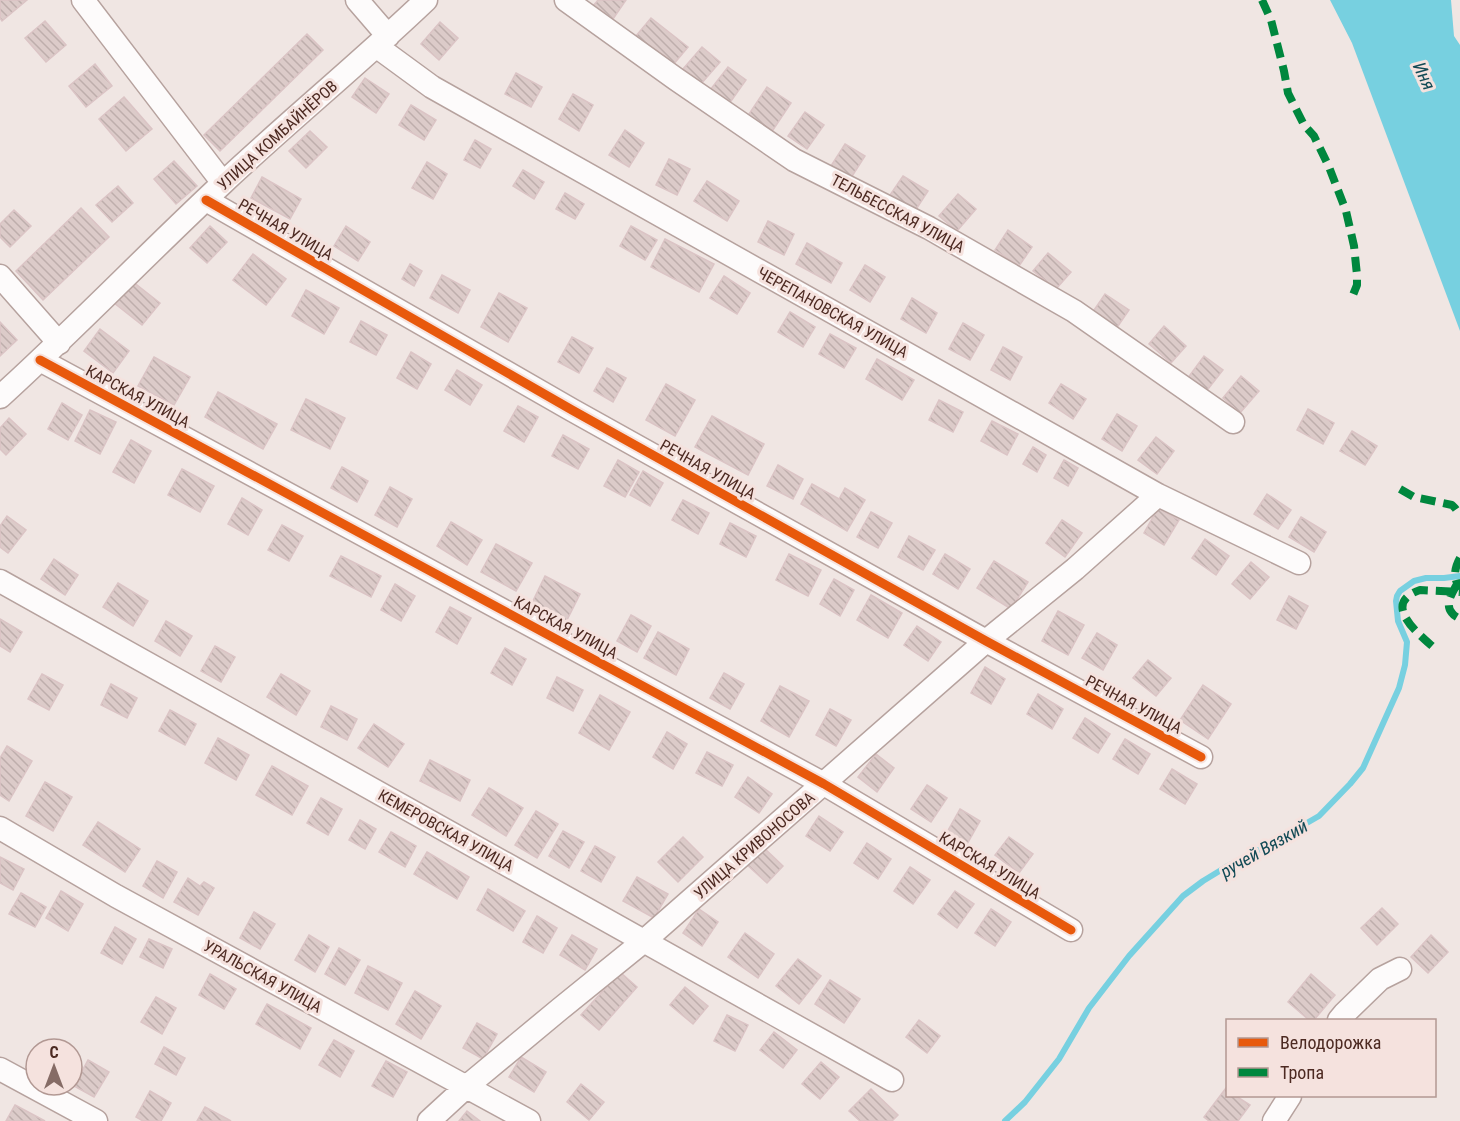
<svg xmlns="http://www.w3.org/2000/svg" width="1460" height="1121" viewBox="0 0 1460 1121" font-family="'Roboto Condensed',sans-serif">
	<defs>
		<pattern id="building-back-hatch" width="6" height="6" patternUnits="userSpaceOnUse" patternTransform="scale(1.5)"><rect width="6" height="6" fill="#dccbc9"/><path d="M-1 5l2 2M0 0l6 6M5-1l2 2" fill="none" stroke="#beaeac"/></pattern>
	</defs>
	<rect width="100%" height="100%" fill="#f0e6e3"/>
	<path fill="#77d0e0" d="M1330 0H1451L1454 36 1460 45V331L1352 43Z"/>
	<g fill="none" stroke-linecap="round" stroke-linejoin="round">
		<path stroke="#77d0e0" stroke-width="6" d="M1005 1121 1025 1102 1059 1059 1089 1008 1129 956 1183 896 1203 881 1226 867 1274 842 1319 816 1350 784 1363 768 1399 688 1405 665 1407 642 1398 621 1396 601 1397 596 1400 591 1414 581 1426 578H1444L1460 576"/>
	</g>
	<path fill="url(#building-back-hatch)" stroke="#dbc4c5" stroke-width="1.5" d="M0 0H27L2 21 0 18Z
		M598 0H626L613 19 593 6Z
		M651 18 688 47 673 65 636 36Z
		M45 21 66 45 46 62 25 38Z
		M440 22 458 38 439 60 421 44Z
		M307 34 323 50 220 151 204 135Z
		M702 47 720 62 701 84 683 69Z
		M95 64 112 86 86 107 69 86Z
		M728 67 746 80 729 104 710 90Z
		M516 73 542 87 531 107 505 94Z
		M365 78 389 94 376 113 352 97Z
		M767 87 791 103 771 133 747 117Z
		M573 94 593 105 579 131 559 119Z
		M124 97 152 129 126 151 99 119Z
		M411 105 436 120 424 140 399 125Z
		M805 112 824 125 807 149 788 136Z
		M625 130 644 143 629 167 609 155Z
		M310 131 327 147 306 168 289 151Z
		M475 140 491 149 480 168 464 160Z
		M845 144 865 156 849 181 829 169Z
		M669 159 690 169 677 195 656 185Z
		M174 161 197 186 176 204 154 179Z
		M427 162 447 174 433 199 412 188Z
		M523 170 544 182 534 199 513 186Z
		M903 176 928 191 915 211 890 195Z
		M262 177 301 199 290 219 251 198Z
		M707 181 739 201 727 221 694 201Z
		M118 186 133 203 112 222 96 205Z
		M565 193 584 204 575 219 556 209Z
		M958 194 976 209 957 231 939 216Z
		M81 208 109 237 43 300 16 271Z
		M14 210 31 226 10 247 0 237V224Z
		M768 221 794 234 784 255 758 242Z
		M210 226 227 242 207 263 190 248Z
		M346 226 370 242 358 261 334 246Z
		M631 226 657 240 645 260 620 246Z
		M1008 230 1032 247 1019 266 995 250Z
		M665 239 714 264 699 292 651 267Z
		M807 243 842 263 831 283 796 264Z
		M1048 253 1071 272 1056 289 1033 271Z
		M253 254 286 279 266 305 233 280Z
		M410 264 422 271 414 286 402 279Z
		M865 265 885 277 870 302 850 290Z
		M442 275 470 290 458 313 430 298Z
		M724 276 750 293 737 314 710 298Z
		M132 281 160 303 142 325 114 303Z
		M306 290 339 308 324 334 292 316Z
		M499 293 527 308 508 342 481 327Z
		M1105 294 1129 310 1116 329 1092 313Z
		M912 298 937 313 926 333 901 319Z
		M790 312 815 327 803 347 778 332Z
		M361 321 387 335 376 355 350 342Z
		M0 322 17 340 0 356Z
		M963 323 984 335 970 360 949 349Z
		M1164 326 1186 346 1171 363 1149 344Z
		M100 329 129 351 113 373 84 351Z
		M830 334 856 348 844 368 819 354Z
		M572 337 593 348 579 373 558 362Z
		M1003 347 1022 357 1010 380 991 370Z
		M411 352 431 364 417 389 397 378Z
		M1204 356 1223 370 1205 393 1187 379Z
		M154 357 190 377 174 405 138 386Z
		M877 359 914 380 902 400 866 379Z
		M607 368 626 378 613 402 594 391Z
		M457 370 482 385 470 405 445 390Z
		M1241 376 1259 391 1240 413 1223 398Z
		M666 384 695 400 675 436 646 420Z
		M1061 384 1086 399 1073 419 1049 403Z
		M218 392 277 424 263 449 205 417Z
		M306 399 345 418 330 449 291 430Z
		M939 400 963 412 953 432 929 420Z
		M62 403 82 415 68 440 48 429Z
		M518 406 538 417 524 442 504 431Z
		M1308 409 1334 423 1323 444 1297 430Z
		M90 410 116 422 100 454 75 441Z
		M1117 414 1137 426 1122 451 1102 439Z
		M712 416 764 444 748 475 695 447Z
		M9 418 26 434 6 455 0 449V428Z
		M992 421 1018 434 1007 455 981 441Z
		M1352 431 1377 446 1365 465 1340 451Z
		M563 435 589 449 578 469 552 456Z
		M1156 437 1174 451 1157 474 1138 460Z
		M131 440 151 451 134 483 113 472Z
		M1033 447 1046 455 1037 472 1023 464Z
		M618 460 639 472 625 497 604 486Z
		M1064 460 1078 468 1068 486 1054 478Z
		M778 465 803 479 793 499 767 486Z
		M342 467 368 481 357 502 331 488Z
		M182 469 214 486 200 512 168 495Z
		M643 471 663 483 650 506 630 495Z
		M812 484 839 499 845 488 865 500 847 531 801 504Z
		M390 487 412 499 397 527 375 515Z
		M1267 494 1291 510 1278 529 1254 514Z
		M242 498 262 510 248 535 228 524Z
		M683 500 709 513 698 534 672 520Z
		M1158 508 1179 520 1164 545 1144 533Z
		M871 512 892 523 878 548 857 537Z
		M7 516 26 530 8 553 0 547V526Z
		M1301 517 1326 532 1314 552 1289 537Z
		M1062 520 1082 533 1065 557 1046 543Z
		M451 522 482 540 467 565 437 546Z
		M730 523 756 536 746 557 720 544Z
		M282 525 303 536 289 561 268 550Z
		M909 536 935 550 923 570 898 557Z
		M1205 539 1229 556 1216 575 1192 558Z
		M496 544 532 563 516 591 481 572Z
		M789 554 821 570 808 596 776 580Z
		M945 554 970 569 958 589 933 574Z
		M341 556 381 576 371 597 330 576Z
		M54 559 78 575 65 595 41 579Z
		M994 561 1028 582 1011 609 977 588Z
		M1251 562 1269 577 1250 599 1232 584Z
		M545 576 580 594 566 622 531 605Z
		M834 579 854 590 840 616 820 604Z
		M118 583 148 601 133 626 103 607Z
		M395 584 415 596 401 621 381 610Z
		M871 595 902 613 888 638 857 620Z
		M1289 596 1308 606 1296 629 1277 620Z
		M450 607 471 618 457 644 436 632Z
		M1058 611 1084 625 1068 655 1042 641Z
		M631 615 651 626 637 652 617 641Z
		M0 619 22 632 10 652 0 646Z
		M166 621 192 636 180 656 155 641Z
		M917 626 941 642 928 661 904 645Z
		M658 632 689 649 676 675 644 658Z
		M1097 633 1117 645 1103 670 1082 658Z
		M215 646 235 657 221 682 201 671Z
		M505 648 526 659 512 685 491 673Z
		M1148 660 1171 678 1156 696 1133 678Z
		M985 667 1005 679 991 704 971 693Z
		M724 673 744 684 730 709 710 698Z
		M42 674 63 685 49 710 28 699Z
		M281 674 310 691 296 715 267 697Z
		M557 677 583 690 573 711 547 698Z
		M111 684 137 698 127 718 101 705Z
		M1203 685 1231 704 1208 739 1180 720Z
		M780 686 809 701 789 737 761 721Z
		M1038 694 1063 709 1052 729 1027 714Z
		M600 695 630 712 609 750 579 733Z
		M331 706 357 719 347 740 321 727Z
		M830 709 851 720 836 746 816 735Z
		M170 710 196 724 185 745 159 731Z
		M1085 718 1110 734 1098 753 1073 738Z
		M374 724 404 744 388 767 358 748Z
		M667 732 687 744 673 769 653 757Z
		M218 738 249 755 236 780 205 763Z
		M1125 739 1150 754 1138 774 1113 759Z
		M7 746 32 761 9 801 0 795V758Z
		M707 752 733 765 722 786 696 773Z
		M876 754 894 768 877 792 858 777Z
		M430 760 470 780 460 801 420 781Z
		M272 766 308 786 292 815 256 795Z
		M1172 769 1197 784 1185 804 1160 789Z
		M748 777 772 794 759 813 735 797Z
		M45 782 72 797 53 831 26 816Z
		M927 785 947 798 931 822 911 809Z
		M489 788 523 808 506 836 472 815Z
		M321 798 342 809 328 835 307 823Z
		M960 809 980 821 966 846 946 834Z
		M536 811 558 824 537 858 515 845Z
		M819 816 843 832 830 851 806 836Z
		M360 820 376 829 365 849 349 840Z
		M98 822 140 849 125 872 83 845Z
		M563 831 584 842 569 868 549 856Z
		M391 832 416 846 405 867 379 852Z
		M683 837 703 857 678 882 658 862Z
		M1009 837 1033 854 1019 873 995 855Z
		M867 843 891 859 878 879 854 863Z
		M595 846 615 857 601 882 581 871Z
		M762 846 783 866 767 883 745 863Z
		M427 852 469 877 457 899 414 874Z
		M0 857 24 869 13 890 0 883Z
		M157 861 177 872 163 898 143 886Z
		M910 867 930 880 913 904 894 891Z
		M637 877 668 894 654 918 623 901Z
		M188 878 200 886 204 882 214 888 198 915 174 902Z
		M488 889 525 911 513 931 477 910Z
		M61 891 83 904 68 931 46 918Z
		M955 891 974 904 957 928 938 914Z
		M21 893 46 907 35 927 9 914Z
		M1382 908 1398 924 1377 945 1361 928Z
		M699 909 718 922 702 946 683 933Z
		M991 909 1011 922 995 946 975 933Z
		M254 912 275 924 260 949 240 938Z
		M537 916 557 928 543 953 523 942Z
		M115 927 136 939 122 964 101 953Z
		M745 933 774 954 758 978 728 957Z
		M309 935 329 947 315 972 295 960Z
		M572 935 597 949 585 970 560 955Z
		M1431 935 1448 952 1428 973 1411 957Z
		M149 939 172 949 163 968 140 957Z
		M339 948 360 960 345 985 325 974Z
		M798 959 821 976 799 1004 776 986Z
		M368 966 402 983 388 1010 355 993Z
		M620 972 637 987 599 1030 581 1015Z
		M210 974 236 989 224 1009 199 995Z
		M1311 974 1335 995 1314 1020H1309L1288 1002Z
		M830 980 860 999 844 1023 815 1004Z
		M685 987 708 1006 693 1024 670 1005Z
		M415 991 441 1006 421 1039 396 1024Z
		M156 997 176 1008 162 1034 141 1022Z
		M267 1004 311 1028 300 1049 256 1024Z
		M727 1015 748 1025 735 1051 714 1041Z
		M919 1020 940 1036 927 1053 906 1037Z
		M477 1023 497 1034 483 1059 463 1048Z
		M774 1032 797 1050 783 1068 760 1050Z
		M334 1040 354 1051 340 1077 319 1065Z
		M164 1047 185 1058 176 1075 155 1064Z
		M521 1057 546 1072 534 1092 509 1077Z
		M88 1060 109 1072 94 1097 74 1086Z
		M386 1061 407 1072 393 1097 372 1086Z
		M821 1062 839 1077 820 1099 802 1084Z
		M581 1084 604 1102 589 1120 567 1102Z
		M1226 1088 1228 1089V1096H1236L1250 1105 1238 1121H1209L1204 1117Z
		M871 1089 898 1115 892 1121H860L849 1111Z
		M150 1091 171 1103 161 1121H143L136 1117Z
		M15 1105 45 1121H6Z
		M205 1107 231 1121H197Z
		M467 1111 480 1121H459Z"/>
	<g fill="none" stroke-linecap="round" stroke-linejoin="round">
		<defs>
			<path id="minor" d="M83 0 223 183
				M357 0 388 36
				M566 0 676 79 794 160 929 228 1074 311 1233 422
				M376 46 432 87 1158 495 1299 563
				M206 200 572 410 986 641 1201 757
				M0 276 59 343
				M40 360 824 784 1071 930
				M0 397C76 328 148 253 223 183 289 121 360 63 426 0
				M0 581 892 1080
				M0 828 116 896 529 1121
				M1339 1020 1344 1014 1380 979 1400 969
				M0 1069 96 1121
				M429 1121 466 1087 560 1009 644 941 986 641 1075 569 1158 495
				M1274 1121 1290 1096"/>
		</defs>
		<use href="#minor" stroke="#b6a29e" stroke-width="25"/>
		<use href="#minor" stroke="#fdfbfb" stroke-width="22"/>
		<path stroke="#00873e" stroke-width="8" stroke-dasharray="15 8" stroke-linecap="butt" d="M1262 0 1271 20 1284 71 1288 93 1304 125 1314 136 1329 167 1346 211 1354 246 1357 275V285L1353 295
			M1400 489 1414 497 1452 505 1455 508 1460 515
			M1460 558C1454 569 1453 578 1460 589
			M1457 584C1453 592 1444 604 1452 613 1454 616 1457 617 1460 619
			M1432 646C1415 631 1382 603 1420 590L1460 592"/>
		<defs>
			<path id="cycleway" d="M206 200 572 410 986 641 1201 757
				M40 360 824 784 1071 930"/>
		</defs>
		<use href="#cycleway" stroke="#f5e2de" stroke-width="13"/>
		<use href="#cycleway" stroke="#e8590c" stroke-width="9"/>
	</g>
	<g text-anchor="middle" stroke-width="6" stroke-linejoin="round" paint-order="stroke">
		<g font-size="16" fill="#4d2a22" stroke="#f5e2de">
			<text transform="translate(277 135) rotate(-42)" y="6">УЛИЦА КОМБАЙНЁРОВ</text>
			<text transform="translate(898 213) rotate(28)" y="6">ТЕЛЬБЕССКАЯ УЛИЦА</text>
			<text transform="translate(286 229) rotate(30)" y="6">РЕЧНАЯ УЛИЦА</text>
			<text transform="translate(833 312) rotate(29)" y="6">ЧЕРЕПАНОВСКАЯ УЛИЦА</text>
			<text transform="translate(138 396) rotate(28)" y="6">КАРСКАЯ УЛИЦА</text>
			<text transform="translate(708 469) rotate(29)" y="6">РЕЧНАЯ УЛИЦА</text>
			<text transform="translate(566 627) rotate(28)" y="6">КАРСКАЯ УЛИЦА</text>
			<text transform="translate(1134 704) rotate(28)" y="6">РЕЧНАЯ УЛИЦА</text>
			<text transform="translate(446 830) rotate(29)" y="6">КЕМЕРОВСКАЯ УЛИЦА</text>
			<text transform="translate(754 845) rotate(-41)" y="6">УЛИЦА КРИВОНОСОВА</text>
			<text transform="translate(990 865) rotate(31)" y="6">КАРСКАЯ УЛИЦА</text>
			<text transform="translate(263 976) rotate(29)" y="6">УРАЛЬСКАЯ УЛИЦА</text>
		</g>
		<g font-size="18" font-style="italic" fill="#124a55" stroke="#f5e2de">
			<text transform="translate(1424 76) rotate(65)" y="6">Иня</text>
			<text transform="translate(1264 849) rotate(-30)" y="6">ручей Вязкий</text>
		</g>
	</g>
	<rect x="1226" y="1019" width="210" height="78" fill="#f5e2de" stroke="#b29893" stroke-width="1.5"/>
	<rect x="1238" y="1038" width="30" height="9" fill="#e8590c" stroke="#b29893" stroke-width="1.5"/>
	<text x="1280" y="1049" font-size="18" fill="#4d2a22">Велодорожка</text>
	<rect x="1238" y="1068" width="30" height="9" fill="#00873e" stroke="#b29893" stroke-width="1.5"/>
	<text x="1280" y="1079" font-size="18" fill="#4d2a22">Тропа</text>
	<g transform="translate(54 1067)"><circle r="28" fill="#f5e2de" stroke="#b29893" stroke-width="1.5"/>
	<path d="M0-4.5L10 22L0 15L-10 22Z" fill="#866c66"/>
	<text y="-9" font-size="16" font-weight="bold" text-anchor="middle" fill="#4d2a22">С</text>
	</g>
</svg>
